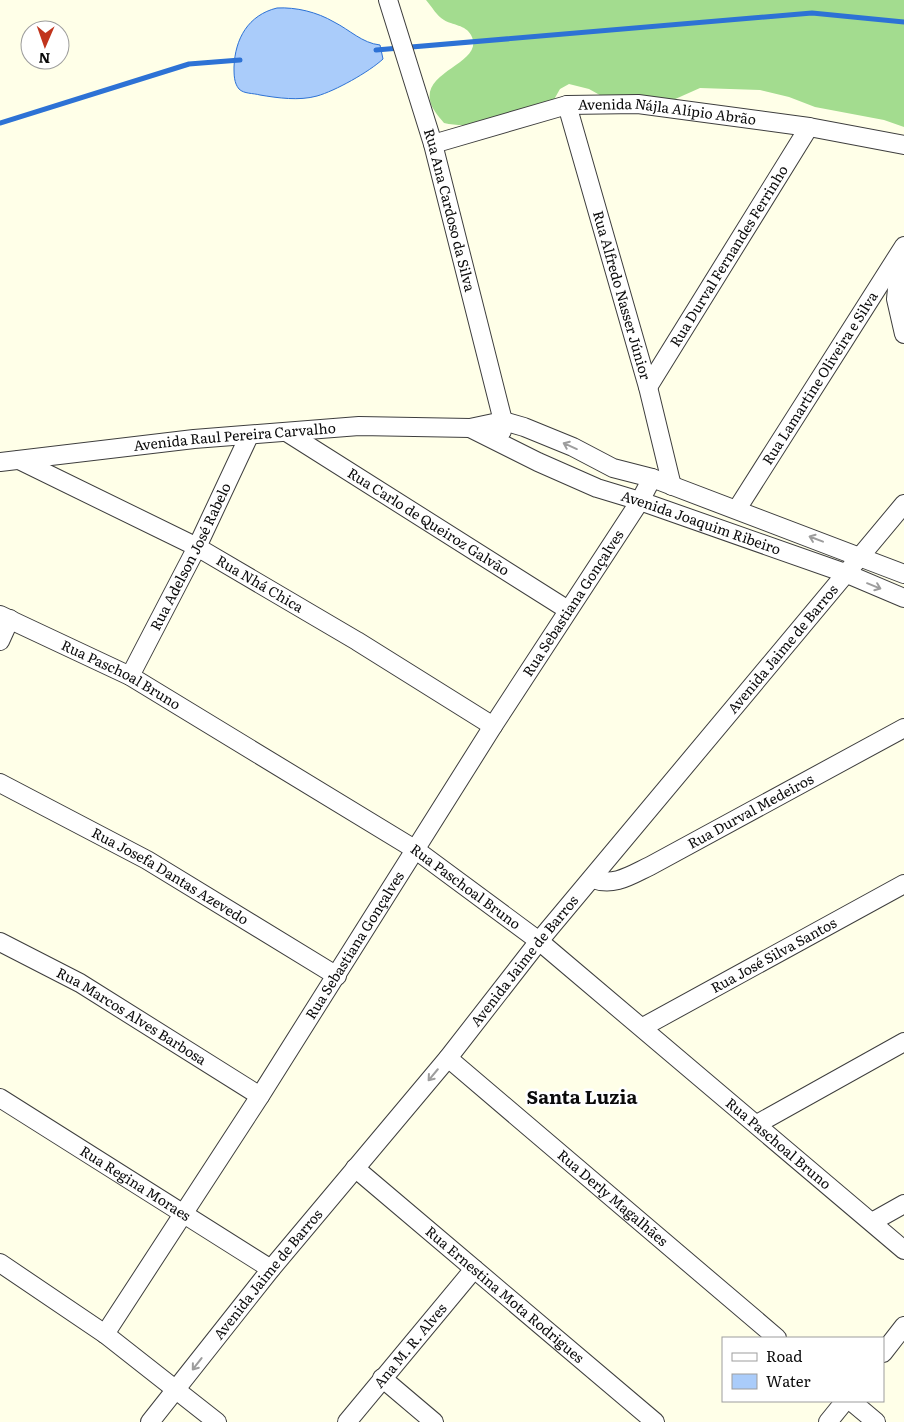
<svg xmlns="http://www.w3.org/2000/svg" width="904" height="1422" viewBox="0 0 904 1422" font-family="Literata,serif">
	<rect width="100%" height="100%" fill="#ffffe8"/>
	<path fill="#a3dc8f" d="M426 0H904V127L884 120 815 107 789 97 760 90 700 88 673 100 607 99 589 89 569 84 560 89 552 103C518 114 479 131 444 123 439 117 431 108 430 100 424 70 486 62 471 35 466 25 452 25 444 20 437 16 432 7 426 0Z"/>
	<path fill="#aaccfa" stroke="#2d72d5" d="M277 8C296 7 317 12 334 22 350 30 362 43 380 45L383 59C369 72 335 91 317 96 299 101 278 98 260 95 253 93 244 94 239 89 234 83 234 75 234 67 235 39 248 15 277 8Z"/>
	<g fill="none" stroke-linecap="round" stroke-linejoin="round">
		<path stroke="#2d72d5" stroke-width="5" d="M376 50 812 13 904 22
			M0 123 189 64 240 60"/>
		<defs>
			<g id="minor">
				<path id="s1" d="M388 0 433 144 503 421 502 431"/>
				<path id="s2" d="M567 105 648 387 672 486"/>
				<path id="s3" d="M433 144 567 105 638 104 809 127 904 145"/>
				<path d="M900 257 896 299 904 334"/>
				<path id="s4" d="M648 387 809 127"/>
				<path id="s5" d="M470 428 538 462 597 488 640 501 845 573 904 598"/>
				<path id="s6" d="M288 433 568 610"/>
				<path id="s7" d="M19 460 197 547 357 641 493 726"/>
				<path id="s8" d="M0 462 194 439 359 426 470 428 503 421 524 427 573 447 613 468 652 478 904 574"/>
				<path id="s9" d="M737 509 904 246"/>
				<path id="s10" d="M0 615 130 676 416 850 539 941 904 1250"/>
				<path d="M0 641 10 619"/>
				<path id="s11" d="M130 676 197 547 249 436"/>
				<path id="s12" d="M0 783 147 860 337 976"/>
				<path id="s13" d="M593 879C614 887 631 875 650 866L904 728"/>
				<path id="s14" d="M0 942 80 983 260 1096"/>
				<path id="s15" d="M643 1027 904 884"/>
				<path id="s16" d="M448 1058 777 1338"/>
				<path id="s17" d="M0 1098 271 1269"/>
				<path d="M757 1124 904 1042"/>
				<path id="s18" d="M355 1168 655 1422"/>
				<path d="M872 1222 904 1204"/>
				<path d="M0 1263 105 1334 217 1422"/>
				<path id="s19" d="M105 1334 260 1096 493 726 640 501 652 478"/>
				<path d="M883 1353 904 1326"/>
				<path d="M382 1378 434 1422"/>
				<path d="M851 1401 876 1422"/>
				<path id="s20" d="M150 1422 271 1269 448 1058 539 941 904 504"/>
				<path id="s21" d="M347 1422 474 1269"/>
				<path d="M828 1422 845 1401"/>
			</g>
		</defs>
		<use href="#minor" stroke="#3e3e3e" stroke-width="20"/>
		<use href="#minor" stroke="#fff" stroke-width="18"/>
	</g>
	<defs><path id="oneway-shaft" d="M-6 0H5M1.5-3L5.5 0L1.5 3" fill="none" stroke-width="1.6" stroke-linecap="round" stroke-linejoin="round" transform="scale(1.25)"/></defs>
	<g stroke="#9d9d9d">
		<use href="#oneway-shaft" transform="translate(570 446) rotate(-156)"/>
		<use href="#oneway-shaft" transform="translate(816 539) rotate(-159)"/>
		<use href="#oneway-shaft" transform="translate(874 586) rotate(22)"/>
		<use href="#oneway-shaft" transform="translate(433 1075) rotate(130)"/>
		<use href="#oneway-shaft" transform="translate(197 1364) rotate(128)"/>
	</g>
	<g text-anchor="middle" stroke-width="5" stroke-linejoin="round" paint-order="stroke">
		<g font-size="14" fill="#0b0b0b" stroke="#fff">
			<text dy="5" stroke="none"><textPath href="#s3" startOffset="240">Avenida Nájla Alípio Abrão</textPath></text>
			<text dy="5" stroke="none"><textPath href="#s1" startOffset="219">Rua Ana Cardoso da Silva</textPath></text>
			<text dy="5" stroke="none"><textPath href="#s4" startOffset="154">Rua Durval Fernandes Ferrinho</textPath></text>
			<text dy="5" stroke="none"><textPath href="#s2" startOffset="198">Rua Alfredo Nasser Júnior</textPath></text>
			<text dy="5" stroke="none"><textPath href="#s9" startOffset="155">Rua Lamartine Oliveira e Silva</textPath></text>
			<text dy="5" stroke="none"><textPath href="#s8" startOffset="236">Avenida Raul Pereira Carvalho</textPath></text>
			<text dy="5" stroke="none"><textPath href="#s6" startOffset="166">Rua Carlo de Queiroz Galvão</textPath></text>
			<text dy="5" stroke="none"><textPath href="#s5" startOffset="250">Avenida Joaquim Ribeiro</textPath></text>
			<text dy="5" stroke="none"><textPath href="#s11" startOffset="134">Rua Adelson José Rabelo</textPath></text>
			<text dy="5" stroke="none"><textPath href="#s7" startOffset="271">Rua Nhá Chica</textPath></text>
			<text dy="5" stroke="none"><textPath href="#s19" startOffset="868">Rua Sebastiana Gonçalves</textPath></text>
			<text dy="5" stroke="none"><textPath href="#s20" startOffset="999">Avenida Jaime de Barros</textPath></text>
			<text dy="5" stroke="none"><textPath href="#s10" startOffset="135">Rua Paschoal Bruno</textPath></text>
			<text dy="5" stroke="none"><textPath href="#s13" startOffset="175">Rua Durval Medeiros</textPath></text>
			<text dy="5" stroke="none"><textPath href="#s12" startOffset="194">Rua Josefa Dantas Azevedo</textPath></text>
			<text dy="5" stroke="none"><textPath href="#s10" startOffset="540">Rua Paschoal Bruno</textPath></text>
			<text dy="5" stroke="none"><textPath href="#s19" startOffset="462">Rua Sebastiana Gonçalves</textPath></text>
			<text dy="5" stroke="none"><textPath href="#s15" startOffset="149">Rua José Silva Santos</textPath></text>
			<text dy="5" stroke="none"><textPath href="#s20" startOffset="594">Avenida Jaime de Barros</textPath></text>
			<text dy="5" stroke="none"><textPath href="#s14" startOffset="151">Rua Marcos Alves Barbosa</textPath></text>
			<text dy="5" stroke="none"><textPath href="#s10" startOffset="945">Rua Paschoal Bruno</textPath></text>
			<text dy="5" stroke="none"><textPath href="#s17" startOffset="160">Rua Regina Moraes</textPath></text>
			<text dy="5" stroke="none"><textPath href="#s16" startOffset="216">Rua Derly Magalhães</textPath></text>
			<text dy="5" stroke="none"><textPath href="#s20" startOffset="189">Avenida Jaime de Barros</textPath></text>
			<text dy="5" stroke="none"><textPath href="#s18" startOffset="196">Rua Ernestina Mota Rodrigues</textPath></text>
			<text dy="5" stroke="none"><textPath href="#s21" startOffset="99">Ana M. R. Alves</textPath></text>
		</g>
		<g font-size="19" font-weight="bold" fill="#0b0b0b" stroke="#fff">
			<text x="582" y="1104">Santa Luzia</text>
		</g>
	</g>
	<rect x="722" y="1337" width="162" height="65" fill="#ffffff" stroke="#9d9d9d"/>
	<rect x="732" y="1353" width="25" height="8" fill="#ffffff" stroke="#9d9d9d"/>
	<text x="766" y="1362" font-size="15" fill="#0b0b0b">Road</text>
	<rect x="732" y="1374" width="25" height="15" fill="#aaccfa" stroke="#9d9d9d"/>
	<text x="766" y="1387" font-size="15" fill="#0b0b0b">Water</text>
	<g transform="translate(45 45) rotate(182)"><circle r="24" fill="#ffffff" stroke="#9d9d9d"/>
	<path d="M0-4L9 19L0 12L-9 19Z" fill="#c1341c"/>
	<text y="-8" font-size="14" font-weight="bold" text-anchor="middle" fill="#0b0b0b">N</text>
	</g>
</svg>
